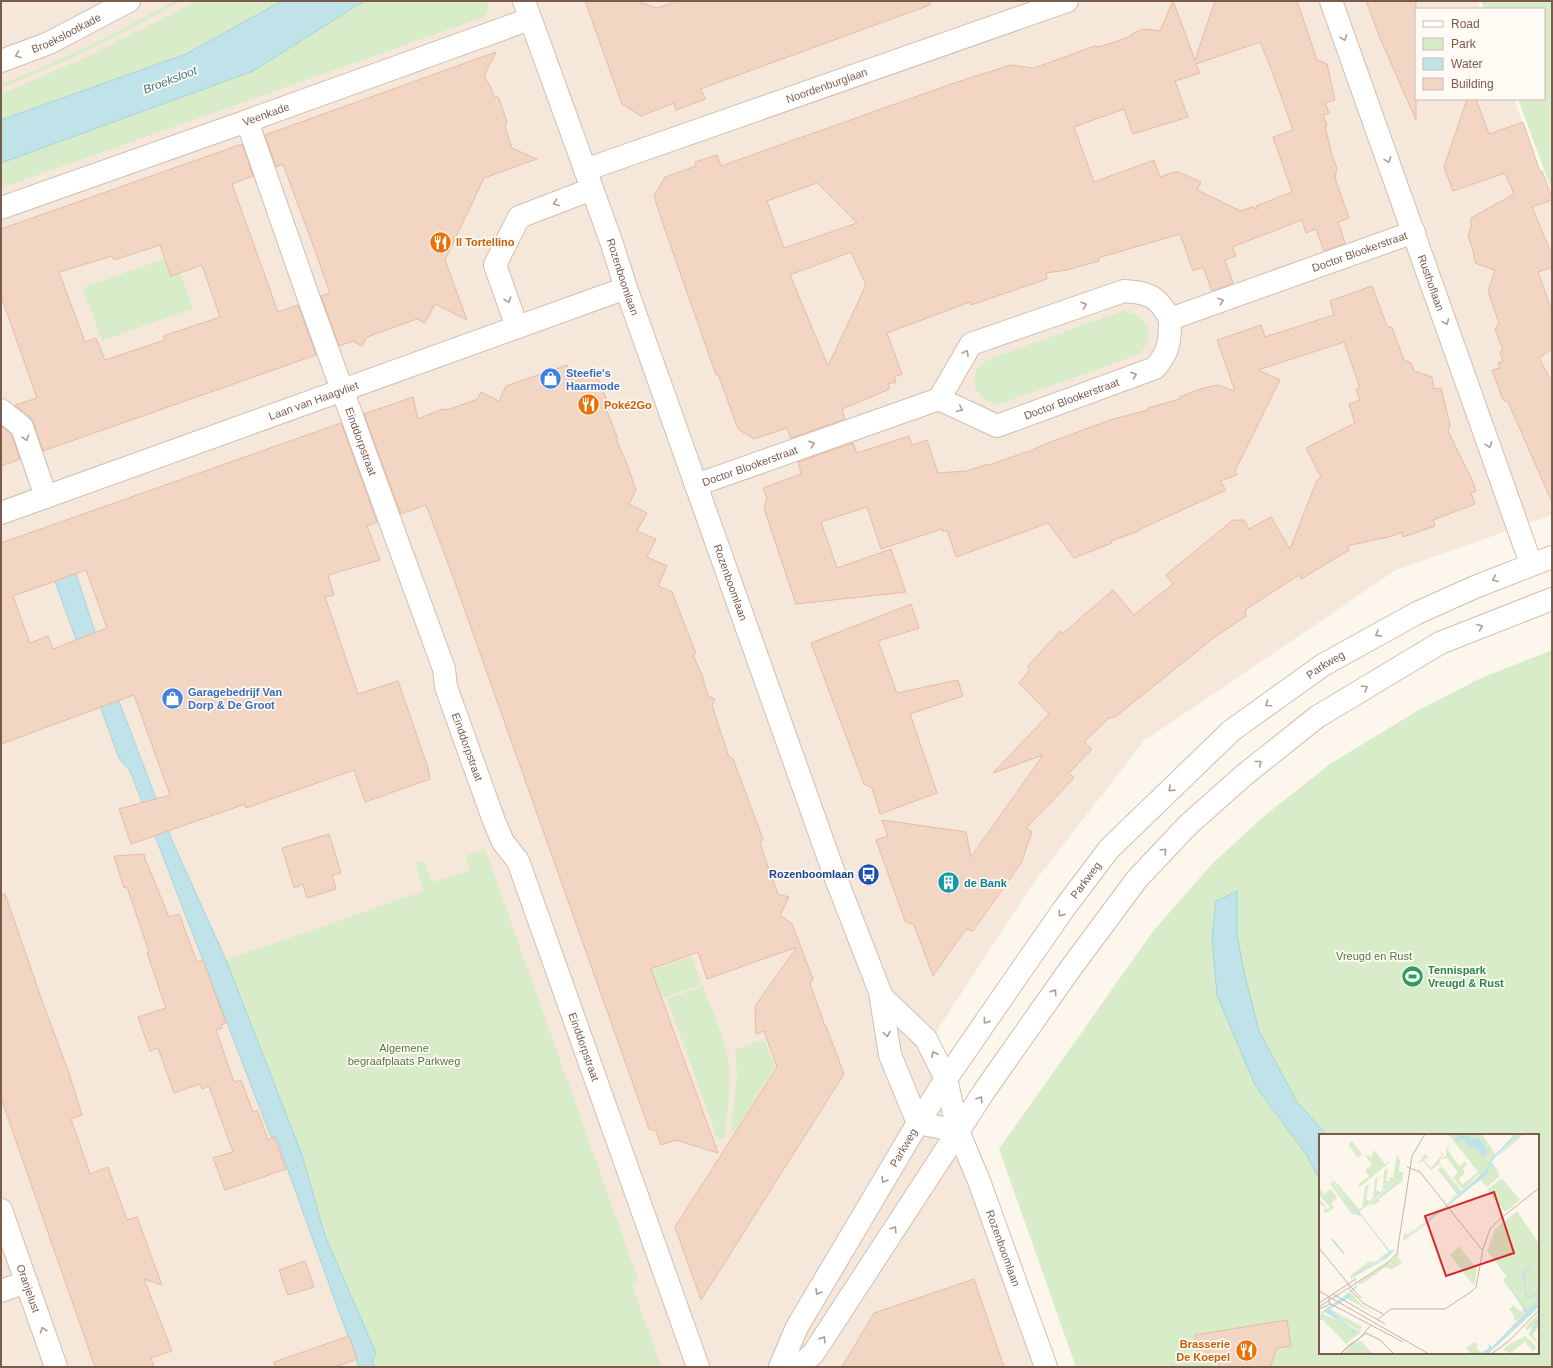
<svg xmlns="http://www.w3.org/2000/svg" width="1553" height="1368" viewBox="0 0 1553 1368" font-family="Arial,sans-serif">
	<rect width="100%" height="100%" fill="#fdf6ec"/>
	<path fill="#f5e8da" d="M1 1H1478L1481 9H1416V99H1514L1552 203V515L1396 570 1144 741 1032 885 925 1049 1036 1367H1Z"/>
	<path fill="#d8ecc9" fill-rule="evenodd" d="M174 1H181C123 34 63 64 1 88V84C61 61 118 32 174 1Z
		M197 1H282L186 54 1 120V94L85 58Z
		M364 1H486C489 8 489 12 484 17L1 188V163L253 71Z
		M1481 1H1552V191L1518 99H1544V9H1484Z
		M174 255 193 308 102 341 83 288Z
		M1122 311 1139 315 1148 327V342L1140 354 1000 404 985 401 975 388V371L987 360Z
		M1552 650V1367H1076L999 1149 1154 930 1213 863 1263 817 1330 764 1417 711 1479 679ZM1320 1135H1538V1353H1320Z
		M485 849 639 1282 632 1285 661 1367H366L226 960 424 891 415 863 424 860 432 882 470 870 466 856Z
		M692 956 701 985 610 1016 600 989Z
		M703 986C710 1007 721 1028 726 1050 734 1078 727 1109 725 1138L718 1140 667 999Z
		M764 1039 775 1067 734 1132 731 1128 737 1075 735 1050Z"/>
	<path fill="#bfe3e8" stroke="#a5d3da" d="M282 1H364L253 71 1 163V120L186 54Z
		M67 546 110 678 174 845 226 960 302 1155 325 1236 376 1353 372 1361 374 1367H359L276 1137H271L130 771 119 758 45 554Z
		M1237 891V935L1244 972 1259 1031 1297 1102 1327 1135H1320V1180L1306 1154 1255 1085 1217 995 1212 938 1216 901Z"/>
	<path fill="#f3d5c3" stroke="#e6bba3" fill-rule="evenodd" d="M585 1H637L657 8 677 1H930V5L700 89 706 99 676 110 674 103 641 116 622 104Z
		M1173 1 1195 60 1215 1H1297L1317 60 1327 64 1335 100 1325 103 1329 113 1323 115 1327 126H1325L1332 156 1337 168 1335 178 1349 218 1338 222 1345 243 1324 251 1316 229 1306 233 1302 220 1232 247 1236 256 1225 260 1233 283 1212 291 1203 267 1193 271 1180 234 1098 258 1099 261 1067 270 1046 273 1047 279 971 305 970 302 887 333 902 374 894 377 896 382 888 384 890 389 842 409 845 419 791 438 787 428 754 439 738 429 718 374 716 375 662 221 654 196 665 177 696 166 695 162 717 155 721 166 957 82 1011 65 1034 68 1095 46 1098 47 1115 42 1131 36 1133 33 1143 29 1160 31ZM1260 42 1271 68 1293 130 1273 137 1292 192 1256 206 1257 209 1252 207 1241 211 1197 190 1201 182 1179 172H1174L1160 177 1154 160 1094 182 1074 127 1124 109 1133 134 1188 117 1175 81 1200 73 1196 64ZM817 183 857 223 784 248 767 201ZM851 252 866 285 828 366 790 275Z
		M1366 1H1416V120L1380 38Z
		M496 52 484 76 490 86 494 96 499 98 502 108 507 122 505 127 512 148 537 159 484 178 445 260 467 320 435 304 425 323 417 319 367 337 362 346 353 341 339 346 321 296 330 293 313 245 283 164 276 167 265 135Z
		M1467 99H1476L1489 134 1523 122 1540 172 1542 171 1552 197V200L1532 207 1552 255V267L1538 272 1552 312V349L1539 358 1552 382V502L1508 402 1503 400 1492 370 1500 368 1498 363 1503 361 1500 352 1503 350 1495 329 1499 323 1488 291 1495 270 1475 263 1473 250 1468 236 1471 227V218L1514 194 1505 173 1453 191 1444 167Z
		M242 144 253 176 232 184 247 226 278 312 298 305 316 355 43 451 34 423 30 417 15 405 37 398 1 296V229ZM160 245 171 276 202 265 220 317 163 336 165 340 105 360 96 338 85 342 59 272 112 256 114 260Z
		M1372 286 1387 326 1392 328 1404 360 1411 363 1414 371 1432 377 1434 389 1441 388 1450 425 1448 431 1472 480 1476 491 1471 493 1475 504 1433 520 1435 526 1403 537 1402 532 1392 536 1347 546 1349 550 1301 579 1299 575 1245 610 1246 616 1216 636 1115 717 1109 718 1084 742 1092 749 1069 773 1074 778 1026 828 1032 832 1021 863 973 931 966 929 933 976 914 925 905 921 876 840 888 836 882 820 966 832 971 857 1043 755 993 773 1049 714 1019 683 1030 670 1027 667 1060 631 1062 634 1113 590 1134 615 1173 584 1166 575 1233 520H1244L1249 529 1271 517 1290 549 1317 480 1321 477 1306 448 1355 423 1349 404 1360 400 1356 389 1360 388 1344 342 1258 370 1280 380 1235 471 1237 475 1220 481 1226 490 1138 530 1139 531 1111 541 1112 543 1074 558 1048 523 956 557 947 530 943 532 942 529 881 549 867 507 821 522 837 568 891 549 906 592 796 604 764 508 767 498 763 488 801 474 798 462 853 443 857 453 909 436 912 445 927 440 938 473 966 471 989 464V465L1026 452V453L1045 444 1110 420 1148 410V408L1180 399V397L1200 389 1217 385 1235 391 1217 340 1261 325 1265 337 1334 315 1330 301Z
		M567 365 574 382 591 375 599 380 608 404 605 406 618 439 617 441 627 464 636 490 629 504 647 513 637 531 656 539 647 557 667 566 658 586 672 592 696 654 693 655 702 675 708 696 715 699 712 706 729 757 733 759 763 839 760 844 778 894 789 897 780 915 792 924 813 979 810 984 825 1026H826L844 1074 701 1300 675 1227 777 1067 764 1031 756 1034 755 1006 797 947 707 979 698 952 651 969 718 1153 676 1140 661 1145 656 1131 649 1129 452 574 426 505 401 514 364 414 413 397 418 419 442 409 447 410 478 399 481 392 499 401 506 386Z
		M341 423 377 522 367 526 380 560 328 575 334 595 325 597 358 694 398 681 428 768 430 779 365 802 354 770 246 808 245 804 131 844 119 809 170 795 134 695 1 744V543ZM86 570 107 628 53 649 48 636 30 643 13 596Z
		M1 426 11 434 20 459 1 466Z
		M911 604 919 628 878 641 897 693 958 680 963 696 910 714 937 793 880 814 872 788 864 784 811 643Z
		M329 834 341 873 332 875 336 889 307 898 303 884 294 888 282 848Z
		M144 854 146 863H147L169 917 179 914 197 962 203 960 226 1023 221 1025 222 1028 216 1030 234 1082 241 1080 253 1112 257 1110 268 1140 274 1137 286 1169 225 1190 213 1158 233 1152 209 1086 202 1089 200 1084 174 1093 158 1048 150 1051 138 1017 166 1008 147 953 149 952 127 887 124 888 114 856Z
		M5 894 46 1012 68 1070 82 1115 71 1119 90 1174 108 1167 127 1220 137 1217 162 1285 144 1279 172 1351 151 1358 154 1367H95L1 1098V895Z
		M305 1261 314 1287 288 1295 279 1270Z
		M974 1279 1004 1367H842L874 1313Z
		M1287 1320 1291 1346 1277 1348 1270 1367H1220L1216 1358 1199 1361 1195 1335Z
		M349 1336 357 1359 335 1367H275L274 1362Z"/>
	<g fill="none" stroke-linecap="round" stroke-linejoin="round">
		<defs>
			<g id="minor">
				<path id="s1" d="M524 1 611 241 626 288 835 876 880 992 890 1055 918 1123"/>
				<path id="s2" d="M1331 1 1531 564"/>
				<path id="s3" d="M1 61 49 43 129 1"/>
				<path id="s4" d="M247 121 309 299 444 669 446 687 494 821 503 842 518 861 698 1367"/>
				<path id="s5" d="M585 170 1067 1"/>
				<path id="s6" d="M1 208 247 121 530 19"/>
				<path d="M517 327 495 265 519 217 592 189"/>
				<path d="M939 399 971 344 1124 291C1149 293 1157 295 1170 319"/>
				<path d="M1 410 22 427 46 497"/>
				<path id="s7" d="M696 485 939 399 997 426 1155 368C1170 351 1170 340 1170 319L1414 232"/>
				<path id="s8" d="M1 513 626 288"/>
				<path id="s9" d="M881 996 926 1039 946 1079 958 1131 979 1181 1046 1367"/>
				<path d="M918 1123 958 1131"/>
				<path id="s10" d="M1 1210 56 1367"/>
				<path d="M1 1291 26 1282"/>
				<path id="s11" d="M780 1367 797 1327 918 1123 946 1079 1015 979 1063 910 1109 849 1231 731 1323 665 1417 613 1475 587 1552 557"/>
				<path d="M797 1367 813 1354 985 1090 1068 972 1137 879 1188 825 1243 776 1317 717 1440 643 1552 599"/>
			</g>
		</defs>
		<use href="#minor" stroke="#d1beb0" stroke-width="24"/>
		<use href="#minor" stroke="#fff" stroke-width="22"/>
	</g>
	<defs><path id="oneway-chevron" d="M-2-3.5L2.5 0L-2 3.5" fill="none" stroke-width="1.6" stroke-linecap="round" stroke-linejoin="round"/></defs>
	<g stroke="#af9d94">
		<use href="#oneway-chevron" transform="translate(1344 38) rotate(70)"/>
		<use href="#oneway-chevron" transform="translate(18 55) rotate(159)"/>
		<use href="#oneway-chevron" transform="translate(1388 160) rotate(70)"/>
		<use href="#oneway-chevron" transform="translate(556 203) rotate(159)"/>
		<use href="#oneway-chevron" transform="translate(508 300) rotate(71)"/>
		<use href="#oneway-chevron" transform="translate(1221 301) rotate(-19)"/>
		<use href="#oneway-chevron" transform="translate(1084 305) rotate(-19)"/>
		<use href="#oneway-chevron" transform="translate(1446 322) rotate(70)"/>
		<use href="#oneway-chevron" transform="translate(966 353) rotate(-60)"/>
		<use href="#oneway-chevron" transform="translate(1134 375) rotate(-20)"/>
		<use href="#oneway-chevron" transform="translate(960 409) rotate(25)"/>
		<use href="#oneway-chevron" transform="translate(26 438) rotate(71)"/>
		<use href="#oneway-chevron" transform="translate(812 444) rotate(-19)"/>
		<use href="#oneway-chevron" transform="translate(1489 445) rotate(70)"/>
		<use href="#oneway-chevron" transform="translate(1495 579) rotate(158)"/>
		<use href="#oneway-chevron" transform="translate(1480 627) rotate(-21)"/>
		<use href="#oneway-chevron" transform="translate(1378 634) rotate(152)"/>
		<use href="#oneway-chevron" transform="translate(1365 688) rotate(-31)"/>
		<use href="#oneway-chevron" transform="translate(1268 704) rotate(145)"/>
		<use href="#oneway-chevron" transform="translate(1259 763) rotate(-39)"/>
		<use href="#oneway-chevron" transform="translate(1171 789) rotate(136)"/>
		<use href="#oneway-chevron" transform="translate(1164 851) rotate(-46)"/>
		<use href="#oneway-chevron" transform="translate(1061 914) rotate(125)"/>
		<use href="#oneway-chevron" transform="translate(1054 992) rotate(-56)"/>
		<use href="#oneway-chevron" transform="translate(986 1021) rotate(125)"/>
		<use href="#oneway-chevron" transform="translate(887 1034) rotate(81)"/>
		<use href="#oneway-chevron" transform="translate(934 1054) rotate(-117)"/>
		<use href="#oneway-chevron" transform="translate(980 1099) rotate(-56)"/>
		<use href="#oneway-chevron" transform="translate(884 1180) rotate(121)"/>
		<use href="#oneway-chevron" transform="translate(894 1229) rotate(-57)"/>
		<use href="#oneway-chevron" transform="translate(818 1292) rotate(121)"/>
		<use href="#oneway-chevron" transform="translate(43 1330) rotate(-109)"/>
		<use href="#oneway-chevron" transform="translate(823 1339) rotate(-57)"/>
	</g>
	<defs>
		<symbol id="restaurant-disc" viewBox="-11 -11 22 22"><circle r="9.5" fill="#e8710a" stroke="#fffaf3"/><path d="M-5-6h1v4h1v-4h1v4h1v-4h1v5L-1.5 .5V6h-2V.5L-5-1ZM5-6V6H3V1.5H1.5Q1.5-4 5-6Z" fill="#fff"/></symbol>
		<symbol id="shop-disc" viewBox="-11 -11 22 22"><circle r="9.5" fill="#3f7fe0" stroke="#fffaf3"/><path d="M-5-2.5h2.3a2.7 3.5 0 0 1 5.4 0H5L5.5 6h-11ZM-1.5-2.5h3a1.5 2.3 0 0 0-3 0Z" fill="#fff"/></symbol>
		<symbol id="bus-disc" viewBox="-11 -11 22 22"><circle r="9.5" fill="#1a4fb4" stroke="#fffaf3"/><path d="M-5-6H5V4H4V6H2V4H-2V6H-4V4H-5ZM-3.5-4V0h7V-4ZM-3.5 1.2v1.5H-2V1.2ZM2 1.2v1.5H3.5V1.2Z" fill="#fff"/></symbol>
		<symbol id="building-disc" viewBox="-11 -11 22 22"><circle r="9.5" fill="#0f9aa8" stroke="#fffaf3"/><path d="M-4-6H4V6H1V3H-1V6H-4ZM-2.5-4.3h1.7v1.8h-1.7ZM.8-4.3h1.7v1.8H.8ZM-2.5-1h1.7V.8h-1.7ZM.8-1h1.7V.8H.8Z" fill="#fff"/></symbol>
		<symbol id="stadium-disc" viewBox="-11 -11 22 22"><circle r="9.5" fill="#2e9e5b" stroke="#fffaf3"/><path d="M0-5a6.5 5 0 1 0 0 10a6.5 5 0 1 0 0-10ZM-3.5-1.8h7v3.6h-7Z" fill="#fff"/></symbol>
	</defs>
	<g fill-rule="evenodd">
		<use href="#restaurant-disc" x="428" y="230" width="25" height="25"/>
		<use href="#shop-disc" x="538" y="366" width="25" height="25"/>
		<use href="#restaurant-disc" x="576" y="392" width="25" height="25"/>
		<use href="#shop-disc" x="160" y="686" width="25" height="25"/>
		<use href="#bus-disc" x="856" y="862" width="25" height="25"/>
		<use href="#building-disc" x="936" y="870" width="25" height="25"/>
		<use href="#stadium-disc" x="1400" y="964" width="25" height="25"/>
		<use href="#restaurant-disc" x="1234" y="1338" width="25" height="25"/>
	</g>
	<g text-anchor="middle" stroke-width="3.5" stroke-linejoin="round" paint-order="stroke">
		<g font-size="11" fill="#7a5c4d" stroke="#fffaf3">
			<text dy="4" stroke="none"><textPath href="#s3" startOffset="71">Broekslootkade</textPath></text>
			<text dy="4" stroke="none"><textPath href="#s5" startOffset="256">Noordenburglaan</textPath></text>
			<text dy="4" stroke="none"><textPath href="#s6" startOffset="281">Veenkade</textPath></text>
			<text dy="4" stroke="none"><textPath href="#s7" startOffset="744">Doctor Blookerstraat</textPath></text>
			<text dy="4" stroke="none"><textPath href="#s1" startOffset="293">Rozenboomlaan</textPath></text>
			<text dy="4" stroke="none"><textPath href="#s2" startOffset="299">Rusthoflaan</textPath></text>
			<text dy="4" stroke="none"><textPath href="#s7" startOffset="401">Doctor Blookerstraat</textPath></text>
			<text dy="4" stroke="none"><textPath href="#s8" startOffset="332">Laan van Haagvliet</textPath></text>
			<text dy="4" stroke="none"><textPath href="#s4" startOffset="340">Einddorpstraat</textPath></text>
			<text dy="4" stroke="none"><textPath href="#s7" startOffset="57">Doctor Blookerstraat</textPath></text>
			<text dy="4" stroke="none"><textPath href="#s1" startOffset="617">Rozenboomlaan</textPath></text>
			<text dy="4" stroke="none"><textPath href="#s11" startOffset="900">Parkweg</textPath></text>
			<text dy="4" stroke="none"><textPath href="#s4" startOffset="664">Einddorpstraat</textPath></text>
			<text dy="4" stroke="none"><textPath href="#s11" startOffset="576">Parkweg</textPath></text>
			<text dy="4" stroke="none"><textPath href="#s4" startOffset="987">Einddorpstraat</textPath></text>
			<text dy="4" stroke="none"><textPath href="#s11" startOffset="252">Parkweg</textPath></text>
			<text dy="4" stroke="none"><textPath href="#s9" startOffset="286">Rozenboomlaan</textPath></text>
			<text dy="4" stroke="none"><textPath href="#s10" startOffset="83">Oranjelust</textPath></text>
		</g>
		<g font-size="11" font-weight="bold" fill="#c56008" stroke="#fffaf3" text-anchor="start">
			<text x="456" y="246">Il Tortellino</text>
			<text x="604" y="409">Poké2Go</text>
			<text x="1230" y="1348" text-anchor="end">Brasserie<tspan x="1230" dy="13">De Koepel</tspan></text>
		</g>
		<g font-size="11" font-weight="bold" fill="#366cbe" stroke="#fffaf3" text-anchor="start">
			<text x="566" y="377">Steefie's<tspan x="566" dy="13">Haarmode</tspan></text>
			<text x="188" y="696">Garagebedrijf Van<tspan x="188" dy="13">Dorp &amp; De Groot</tspan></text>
		</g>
		<g font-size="11" font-weight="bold" fill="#164399" stroke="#fffaf3" text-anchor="end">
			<text x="854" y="878">Rozenboomlaan</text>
		</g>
		<g font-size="11" font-weight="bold" fill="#0d838f" stroke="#fffaf3" text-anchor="start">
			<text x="964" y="887">de Bank</text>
		</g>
		<g font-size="11" fill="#537a41" stroke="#fffaf3">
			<text x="1374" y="960">Vreugd en Rust</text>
			<text x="404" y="1052">Algemene<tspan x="404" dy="13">begraafplaats Parkweg</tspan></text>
		</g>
		<g font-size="11" font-weight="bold" fill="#27864d" stroke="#fffaf3" text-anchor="start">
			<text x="1428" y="974">Tennispark<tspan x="1428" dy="13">Vreugd &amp; Rust</tspan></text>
		</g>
		<g font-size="12" font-style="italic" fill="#437c86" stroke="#fffaf3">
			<text transform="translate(170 80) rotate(-21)" y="4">Broeksloot</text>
		</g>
	</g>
	<g transform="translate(1319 1134)">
		<rect width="220" height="220" fill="#fdf6ec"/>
		<path d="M129 0H163L177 21 168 36 162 42 160 40 144 56 134 44 139 38 128 24 122 26 127 22V15L131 12 129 16 140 32 146 27 148 30 144 35 146 39 140 45 143 51 159 38ZM199 0H205L180 22V21ZM33 7 43 20 39 24 29 10ZM55 16 66 30 72 27 41 53 39 50 50 42 46 36 53 31 56 35 47 22 49 21 52 24ZM121 17 125 20 120 28 122 29 112 36 104 27 99 30 106 20 109 23 105 26 112 34 123 21ZM78 20 81 27 80 38H84V47L57 67 60 65 61 68 51 72 55 68 44 76 81 43 43 74 46 53 50 50 47 64 50 67 54 64 56 45 59 43 57 56 61 58 64 55 65 37 69 34 67 47H71L69 43 74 44ZM172 30 181 42 168 53 162 46 146 57 163 44ZM122 32 143 57 141 59 121 33 140 59 128 69 137 59 119 36ZM183 44 201 66 186 78 168 56ZM14 47H16L41 76 37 78ZM13 48 38 80 40 81 33 80 11 50ZM1 55 5 60 12 55 18 64 12 69 15 74 9 78H5L6 72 0 70 1 66 7 72V76L11 73 0 61ZM124 70 115 82 84 107 85 100H89L103 90ZM198 77 220 110V166L198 186 194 187 196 183 190 175 194 172 191 168 202 178 205 175 184 146 188 143 168 117 176 95ZM140 112 158 135 155 152 131 121ZM69 117 65 123 35 142 32 147V141L49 128 57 127ZM81 117 79 123 83 128 77 133 72 135 67 133 43 150 38 149 71 128ZM32 159 42 170 56 180 27 164 33 162ZM11 175 44 193 41 196 23 187ZM3 179 23 189 35 201 24 188 42 198 27 210 4 186H0V181ZM220 179 214 192 207 197 206 193ZM220 181V192L214 201 220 211 209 200ZM206 202 218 213 214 218 206 208 193 218 195 220 184 216 187 212ZM42 207 54 220H24L37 208ZM156 208 159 211 157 213 162 218 159 220H152L147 214Z" fill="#d8ecc9"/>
		<path d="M140 0 161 5 169 18 163 23 159 15 149 13 145 5 136 8ZM196 0H199L172 28 182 41 171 31 168 40 84 109 140 60 120 34 141 59 167 36 172 25ZM0 29 38 78 81 42 40 78 71 117 76 115 68 124 36 142 38 153 31 159 33 162 11 175 32 196 36 197 35 201 22 188 6 178 0 180 31 158 37 151 35 141 62 126 70 118 43 83 38 80ZM212 131 214 132 208 135 206 140 207 158 211 163 220 157V160L211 165 206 161 204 141 206 134ZM185 146 208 176 220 166V173L169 220H160L170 214 169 210 173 213 207 178Z" fill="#bfe3e8"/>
		<path fill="none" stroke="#bfe3e8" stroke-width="2" d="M13 105 25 120M213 198 220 184"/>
		<path fill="none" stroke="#c5b3a7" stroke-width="1" d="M88 33 101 38 164 117M0 114 31 152M31 152 42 164M29 154 44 169 64 180M0 157 110 220M14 160 66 190M10 163V169L84 208M0 169 37 145M0 173 71 127 78 119 93 22 106 0M0 175 12 170M58 186 72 175H126L152 158 157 153 164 115 171 95 182 84 220 54M30 211 40 205 52 191M21 220 47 199 61 206 75 220M22 220 30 211M172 220 190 207 220 176"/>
		<path fill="#d62828" fill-opacity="0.15" stroke="#d62828" stroke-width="2" d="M175 58 195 119 127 142 106 82Z"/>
		<rect width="220" height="220" fill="none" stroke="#7a5c4d" stroke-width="2"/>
	</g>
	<rect width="1553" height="1368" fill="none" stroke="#7a5c4d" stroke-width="4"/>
	<rect x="1415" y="8" width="130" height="92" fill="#fffaf3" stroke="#cabbb1"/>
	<rect x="1423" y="21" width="20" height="6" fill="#ffffff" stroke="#cabbb1"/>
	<text x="1451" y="28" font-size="12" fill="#7a5c4d">Road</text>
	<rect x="1423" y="38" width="20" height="12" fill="#d8ecc9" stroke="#cabbb1"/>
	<text x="1451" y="48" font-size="12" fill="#7a5c4d">Park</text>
	<rect x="1423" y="58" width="20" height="12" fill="#bfe3e8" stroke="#cabbb1"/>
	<text x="1451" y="68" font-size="12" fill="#7a5c4d">Water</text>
	<rect x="1423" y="78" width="20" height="12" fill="#f3d5c3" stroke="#cabbb1"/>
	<text x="1451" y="88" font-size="12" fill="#7a5c4d">Building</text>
</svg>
